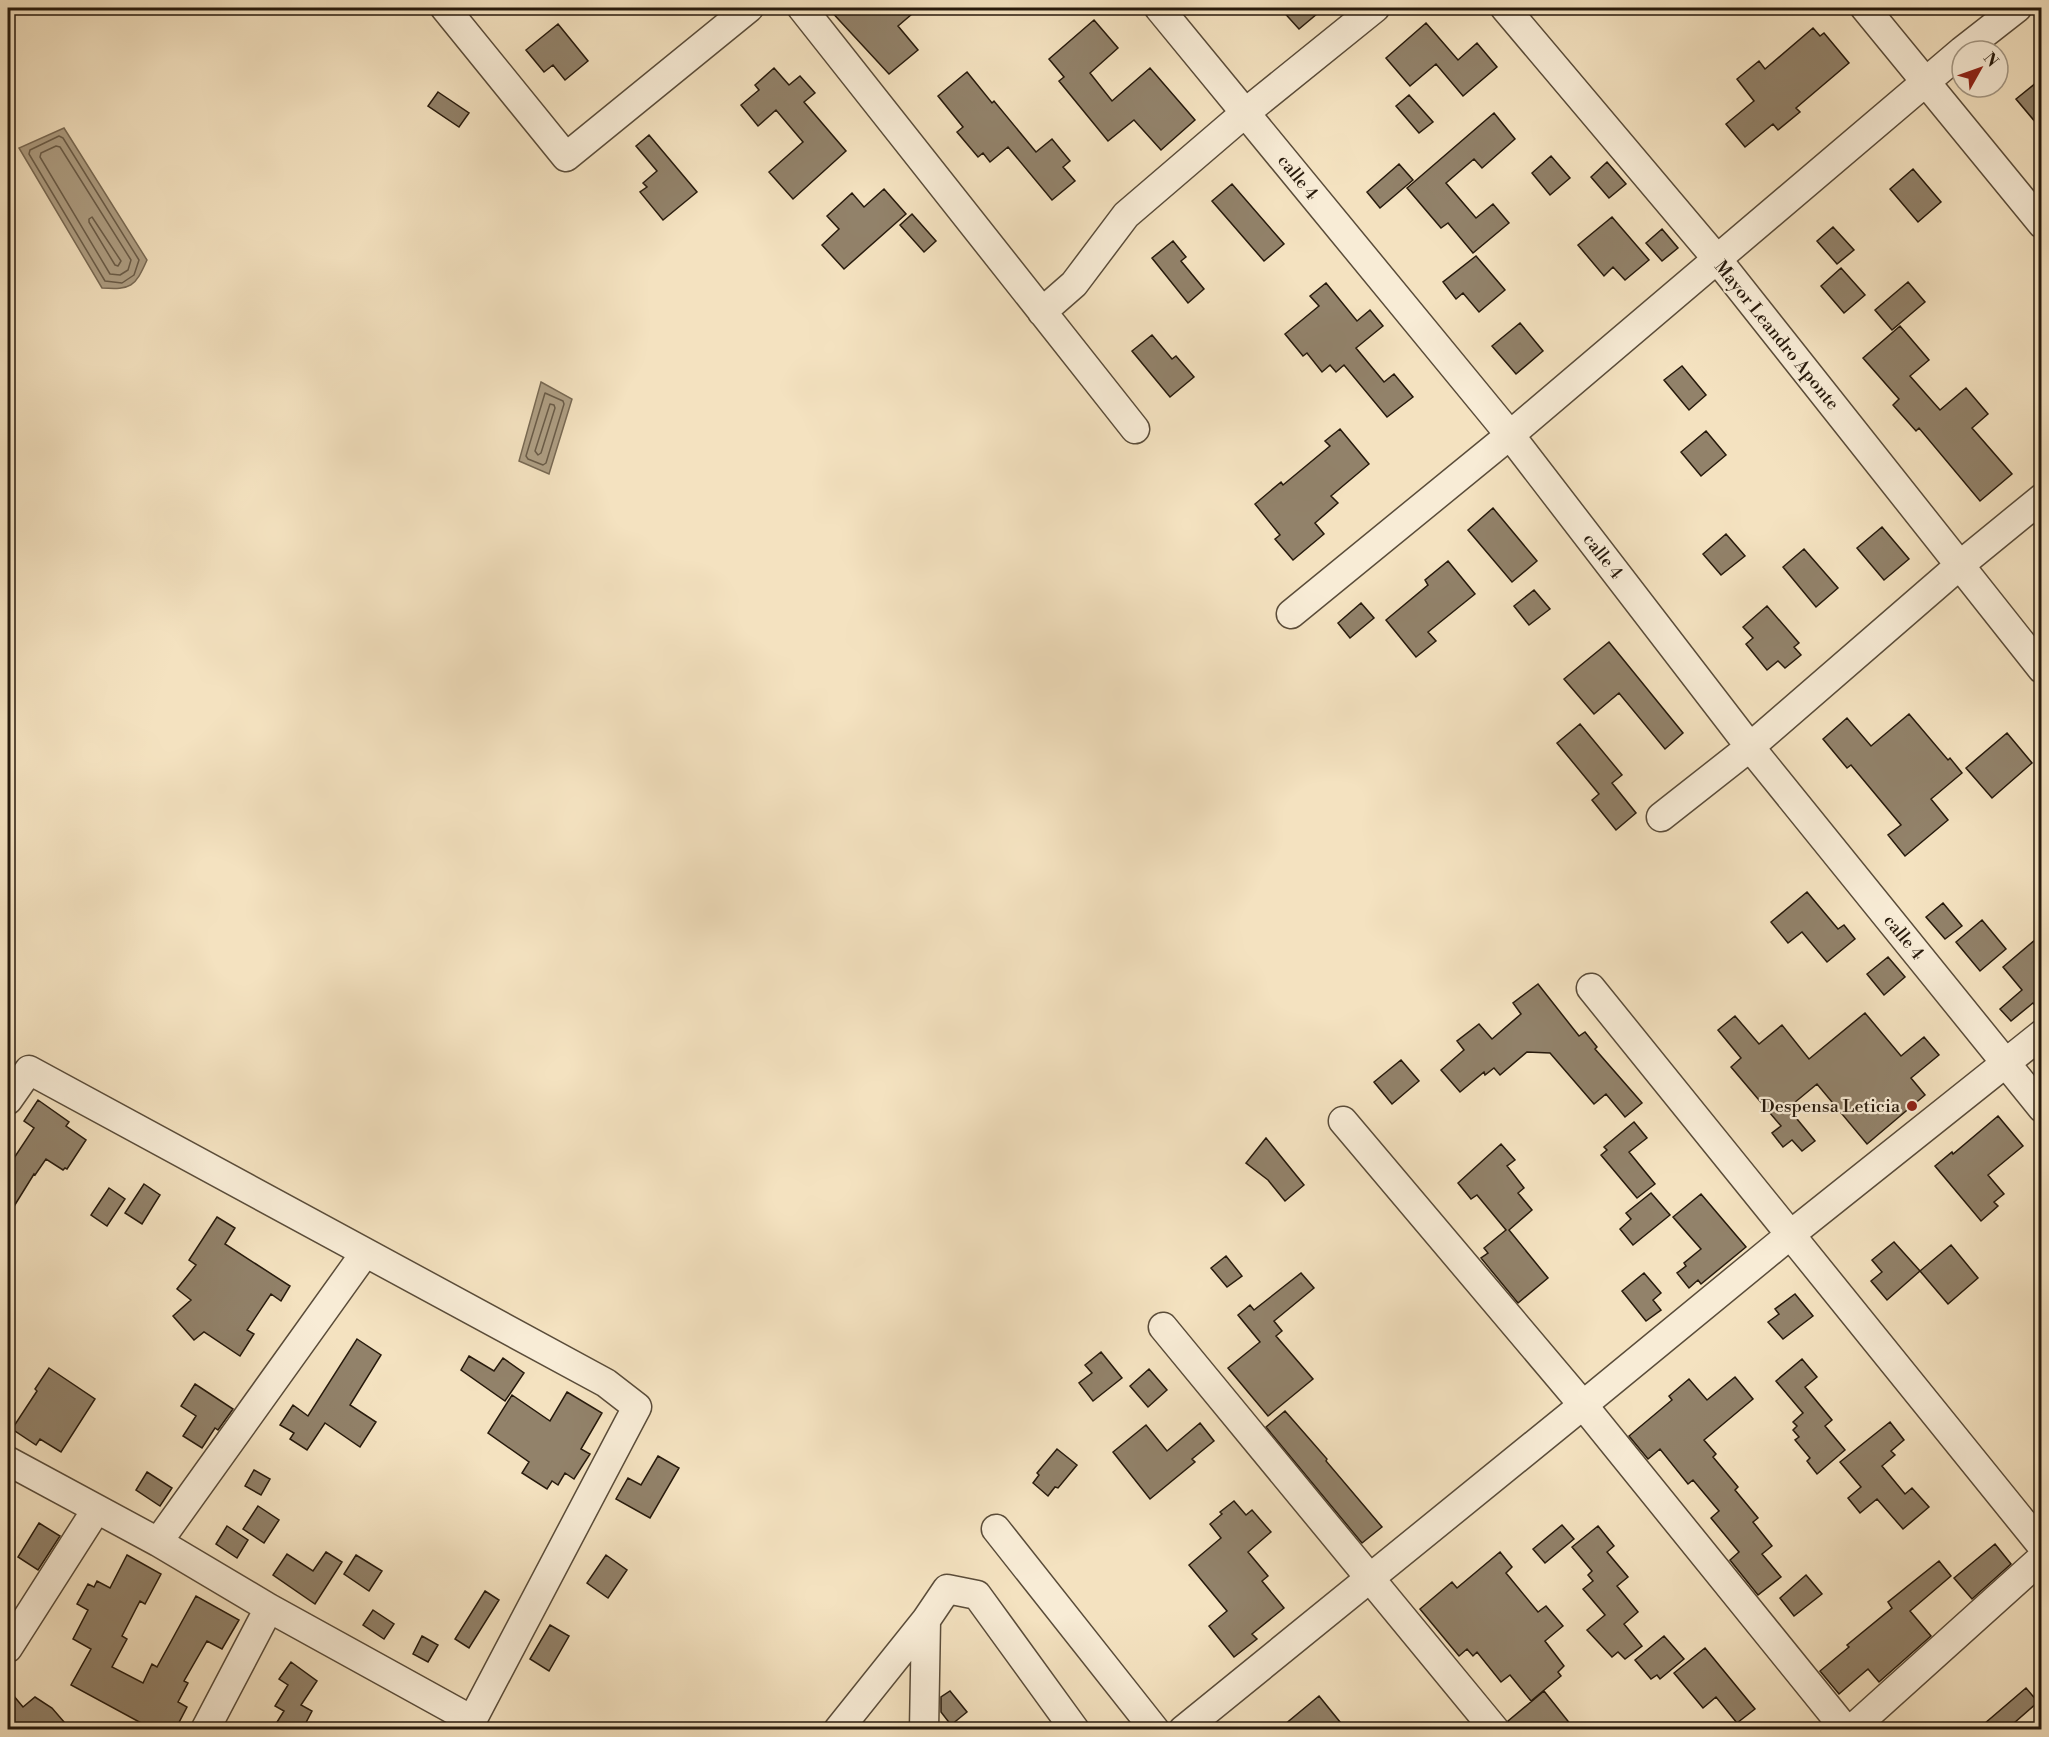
<svg xmlns="http://www.w3.org/2000/svg" width="2049" height="1737" viewBox="0 0 2049 1737" font-family="'Libre Bodoni',serif">
	<rect width="100%" height="100%" fill="#f4e2c0"/>
	<filter id="stains"><feTurbulence type="fractalNoise" baseFrequency=".00333" numOctaves="4"/><feColorMatrix values="0 0 0 0 .2 0 0 0 0 .09 0 0 0 0 .02 0 0 0 .5 -.17"/></filter>
	<radialGradient id="worn" r=".72"><stop offset=".6" stop-color="#630" stop-opacity="0"/><stop offset="1" stop-color="#630" stop-opacity=".3"/></radialGradient>
	<path fill="#ae9e83" stroke="#786953" stroke-width="1.5" d="M64 128 147 260C135 287 131 290 102 288L19 148Z
		M541 382 572 399 549 474 519 461Z"/>
	<g fill="none" stroke-linecap="round" stroke-linejoin="round">
		<path stroke="#6a5c48" stroke-width="1.5" d="M59 136 63 138 139 260 134 275 122 283 105 281 29 154 30 150Z
			M56 146 60 147 131 260 128 270 120 275 110 274 40 157 41 153Z
			M92 217 121 261 118 266 115 265 89 222V219Z
			M545 393 563 401 564 404 546 463 543 465 528 459 526 456Z
			M550 404 554 405 555 408 541 453 538 455 535 451Z"/>
	</g>
	<path fill="#92826a" stroke="#271a0c" stroke-width="1.5" d="M828 8H919L898 26 918 50 889 74Z
		M1280 8H1324L1299 29Z
		M1094 20 1118 48 1090 73 1112 101 1150 68 1195 120 1161 150 1134 120 1108 141 1059 81 1064 77 1049 59Z
		M1426 23 1458 60 1477 43 1497 67 1463 96 1436 64 1410 86 1386 58Z
		M558 24 588 61 565 80 553 65 544 72 526 50Z
		M1813 28 1820 36 1824 33 1849 63 1796 108 1800 112 1778 130 1773 124 1745 147 1726 124 1754 101 1737 79 1759 61 1765 69Z
		M774 68 789 85 800 76 815 93 804 102 846 151 793 199 769 172 803 142 776 110 758 126 741 105 759 90 755 85Z
		M967 72 992 103 994 101 1036 152 1052 139 1070 161 1063 167 1075 181 1052 200 1008 147 990 162 983 153 978 157 957 132 963 127 938 96Z
		M2042 78V130L2016 99Z
		M438 92 469 113 459 127 428 106Z
		M1409 95 1433 122 1419 133 1396 106Z
		M1494 113 1515 139 1482 168 1474 159 1446 183 1476 218 1493 204 1509 223 1473 253 1448 223 1441 228 1407 188Z
		M649 135 697 192 663 220 640 192 647 187 643 183 657 171 636 146Z
		M1551 156 1570 178 1550 195 1532 173Z
		M1607 162 1626 184 1609 198 1591 177Z
		M1399 164 1413 180 1380 208 1367 192Z
		M1913 169 1941 202 1918 222 1890 189Z
		M1232 184 1284 244 1264 261 1212 201Z
		M884 189 906 214 844 269 822 245 839 229 827 216 852 193 864 207Z
		M912 214 936 241 924 252 900 225Z
		M1612 217 1649 260 1625 280 1613 267 1604 276 1578 245Z
		M1833 227 1854 250 1837 264 1817 241Z
		M1662 229 1678 248 1662 261 1646 243Z
		M1173 241 1186 257 1181 261 1204 289 1188 303 1152 258Z
		M1476 256 1505 290 1479 312 1463 293 1456 299 1443 282Z
		M1841 268 1865 295 1844 313 1821 286Z
		M1908 282 1925 302 1892 330 1875 310Z
		M1326 283 1357 321 1370 310 1383 326 1356 348 1384 382 1394 374 1413 397 1387 417 1344 365 1336 372 1330 365 1322 372 1307 353 1303 356 1285 334 1319 306 1310 296Z
		M1520 323 1543 351 1516 374 1492 346Z
		M1900 326 1929 360 1910 376 1940 410 1966 388 1988 414 1972 428 2012 474 1980 501 1919 428 1916 431 1893 405 1899 399 1863 358Z
		M1152 335 1172 359 1176 356 1194 377 1170 397 1132 351Z
		M1682 366 1706 395 1689 410 1664 380Z
		M1340 429 1369 464 1331 496 1338 503 1315 523 1324 534 1293 560 1275 539 1280 535 1255 504 1281 482 1283 485 1330 446 1325 441Z
		M1706 431 1726 455 1701 476 1681 452Z
		M1493 508 1537 561 1512 582 1468 530Z
		M1882 527 1909 559 1884 580 1857 548Z
		M1726 534 1745 556 1721 575 1703 554Z
		M1804 549 1838 588 1816 607 1783 567Z
		M1448 561 1475 594 1428 632 1436 641 1416 657 1386 620 1428 585 1425 580Z
		M1534 590 1550 609 1529 625 1514 606Z
		M1361 603 1374 618 1350 638 1338 623Z
		M1767 606 1799 643 1794 647 1801 655 1785 668 1778 661 1767 670 1746 644 1753 638 1743 627Z
		M1609 642 1683 733 1665 749 1619 693 1594 714 1564 679Z
		M1909 714 1948 760 1950 758 1962 773 1931 799 1948 820 1905 856 1888 835 1901 825 1851 765 1847 768 1823 739 1847 718 1871 746Z
		M1580 724 1622 775 1612 783 1636 813 1616 830 1592 800 1599 794 1557 743Z
		M2007 733 2032 763 1992 798 1966 768Z
		M1807 892 1838 929 1844 925 1855 939 1827 962 1802 932 1788 943 1771 922Z
		M1943 903 1962 926 1945 939 1926 917Z
		M1982 920 2006 949 1980 971 1956 942Z
		M2042 934V1013L2033 1003 2011 1021 2000 1009 2022 990 2003 967Z
		M1888 957 1905 977 1884 995 1867 974Z
		M1538 984 1579 1036 1585 1032 1597 1047 1595 1049 1642 1103 1625 1117 1606 1094 1594 1104 1550 1053 1527 1052 1500 1075 1494 1068 1485 1075 1484 1072 1460 1092 1441 1070 1464 1050 1457 1041 1479 1024 1492 1039 1521 1014 1513 1003Z
		M1865 1013 1901 1056 1924 1037 1939 1055 1911 1078 1925 1095 1867 1144 1817 1084 1788 1108 1815 1141 1802 1151 1792 1140 1783 1147 1772 1133 1781 1126 1731 1067 1741 1058 1718 1030 1735 1016 1759 1044 1782 1025 1809 1059Z
		M1401 1060 1419 1081 1392 1104 1374 1082Z
		M38 1100 69 1122 66 1126 86 1140 67 1169 65 1168 63 1170 46 1159 35 1175 34 1174 8 1216V1167L34 1128 24 1121Z
		M1998 1116 2023 1146 1988 1175 2004 1194 1994 1202 1998 1206 1981 1221 1935 1166 1952 1152 1953 1154Z
		M1634 1122 1647 1138 1629 1152 1655 1184 1637 1198 1601 1155 1607 1150 1604 1147Z
		M1266 1138 1304 1185 1285 1201 1268 1180 1246 1163Z
		M1501 1144 1515 1160 1507 1166 1524 1188 1518 1193 1532 1210 1509 1230 1548 1278 1518 1303 1481 1258 1488 1253 1484 1248 1506 1230 1477 1195 1471 1199 1458 1183Z
		M144 1184 160 1195 142 1224 125 1213Z
		M109 1188 125 1199 107 1226 91 1215Z
		M1651 1193 1670 1215 1633 1245 1620 1229 1631 1219 1626 1213Z
		M1701 1194 1746 1247 1701 1284 1698 1280 1689 1288 1677 1273 1686 1266 1684 1263 1701 1249 1673 1217Z
		M217 1217 235 1228 225 1244 290 1286 281 1301 271 1294 247 1330 254 1334 240 1356 204 1332 194 1340 173 1316 191 1300 177 1289 196 1265 189 1260Z
		M1894 1242 1920 1271 1887 1300 1871 1281 1882 1272 1872 1260Z
		M1951 1245 1978 1278 1948 1304 1920 1271Z
		M1226 1256 1242 1276 1227 1287 1211 1268Z
		M1301 1273 1314 1288 1274 1321 1282 1331 1276 1336 1313 1379 1268 1416 1228 1368 1260 1342 1238 1315 1250 1305 1254 1310Z
		M1644 1273 1661 1293 1653 1300 1661 1310 1646 1321 1622 1291Z
		M1795 1294 1813 1316 1783 1339 1768 1322 1779 1314 1775 1309Z
		M357 1339 381 1355 350 1405 376 1422 360 1447 325 1423 307 1450 290 1439 294 1433 280 1425 293 1405 308 1416Z
		M1101 1352 1122 1378 1093 1401 1079 1383 1092 1373 1085 1365Z
		M469 1356 494 1371 503 1358 524 1373 505 1401 461 1370Z
		M1802 1359 1817 1377 1805 1387 1832 1420 1825 1426 1845 1450 1817 1474 1807 1461 1810 1458 1795 1440 1799 1437 1793 1430 1797 1426 1793 1422 1803 1413 1776 1381Z
		M49 1368 95 1399 61 1452 40 1439 36 1445 12 1429 37 1391 35 1389Z
		M1149 1369 1167 1390 1148 1407 1130 1386Z
		M1735 1377 1753 1399 1704 1440 1716 1454 1713 1457 1738 1487 1735 1490 1758 1518 1753 1522 1772 1546 1762 1554 1781 1577 1758 1595 1730 1560 1739 1552 1711 1518 1719 1511 1693 1480 1688 1484 1660 1449 1648 1459 1629 1436 1672 1400 1669 1396 1689 1379 1707 1400Z
		M195 1384 233 1409 218 1430 215 1428 202 1448 183 1436 196 1416 181 1406Z
		M567 1392 602 1413 581 1449 590 1454 574 1479 565 1473 558 1485 552 1481 547 1489 522 1473 529 1462 488 1433 512 1395 550 1421Z
		M1285 1411 1327 1459 1326 1461 1382 1527 1362 1543 1266 1427Z
		M1890 1422 1904 1440 1891 1451 1895 1455 1882 1466 1905 1494 1912 1488 1929 1507 1903 1529 1877 1499 1860 1513 1848 1498 1861 1487 1840 1462Z
		M1200 1423 1214 1441 1192 1459 1195 1462 1150 1499 1113 1452 1146 1425 1167 1451Z
		M1057 1449 1077 1465 1058 1488 1055 1487 1048 1496 1033 1483 1039 1475 1037 1473Z
		M658 1456 679 1468 650 1518 616 1499 628 1478 641 1485Z
		M254 1470 270 1479 261 1495 245 1486Z
		M147 1472 172 1488 160 1506 136 1490Z
		M1234 1501 1246 1515 1252 1510 1271 1532 1248 1552 1268 1576 1262 1581 1284 1608 1252 1634 1257 1639 1234 1657 1209 1626 1227 1611 1189 1565 1221 1538 1210 1524 1222 1514 1220 1512Z
		M258 1506 279 1520 264 1543 243 1529Z
		M39 1523 60 1536 38 1570 18 1557Z
		M1562 1525 1574 1539 1545 1563 1533 1549Z
		M227 1526 248 1540 237 1558 216 1544Z
		M1598 1526 1614 1546 1607 1552 1628 1577 1617 1586 1638 1612 1624 1624 1642 1646 1625 1659 1618 1652 1612 1657 1587 1630 1605 1615 1583 1589 1593 1581 1588 1575 1592 1571 1572 1547Z
		M1995 1544 2011 1564 1972 1599 1954 1578Z
		M326 1552 342 1562 315 1604 273 1575 287 1554 313 1571Z
		M1500 1552 1512 1567 1506 1573 1538 1612 1546 1606 1563 1626 1545 1641 1564 1666 1558 1672 1561 1676 1531 1701 1510 1675 1501 1682 1477 1652 1473 1656 1467 1649 1459 1656 1420 1609 1452 1582 1457 1588Z
		M127 1555 161 1574 145 1604 140 1601 122 1636 127 1639 112 1667 143 1683 152 1664 157 1667 196 1596 239 1620 222 1649 207 1641 184 1681 188 1683 178 1702 187 1707 175 1730H154L71 1685 91 1649 73 1639 88 1610 77 1604 88 1584 94 1587 97 1581 110 1588Z
		M356 1555 382 1571 369 1591 344 1574Z
		M606 1555 627 1570 608 1598 587 1583Z
		M1939 1561 1951 1576 1910 1611 1931 1636 1879 1682 1868 1669 1839 1694 1820 1671 1849 1647 1847 1645 1892 1608 1888 1602Z
		M1806 1575 1822 1594 1794 1616 1780 1598Z
		M485 1591 499 1600 469 1648 455 1639Z
		M373 1610 394 1624 384 1639 363 1625Z
		M550 1625 569 1636 549 1671 530 1659Z
		M422 1636 438 1645 428 1662 413 1654Z
		M1664 1636 1684 1659 1660 1679 1657 1675 1651 1679 1635 1660Z
		M1705 1648 1755 1709 1737 1723 1716 1697 1703 1708 1674 1673Z
		M291 1662 317 1681 301 1705 312 1711 302 1730H272L284 1711 275 1706 288 1685 279 1679Z
		M2026 1688 2038 1702 2006 1730H1977Z
		M8 1689 23 1707 35 1697 52 1708 71 1730H8Z
		M950 1691 967 1712 951 1725 941 1712V1697Z
		M1544 1691 1575 1730H1511L1508 1721Z
		M1319 1696 1340 1722 1330 1730H1278Z"/>
	<g fill="none" stroke-linecap="round" stroke-linejoin="round">
		<defs>
			<path id="minor" d="M445 8 566 157 749 8
				M802 8 1135 429
				M1159 8 1510 435 1750 747 2042 1108
				M1505 8 1717 259 2042 669
				M1865 8 2042 224
				M1962 51 2017 8
				M1042 312 1074 284 1126 215 1245 113 1375 8
				M1291 614 1510 435 1962 51
				M1661 817 1750 747 1960 565 2042 498
				M1591 988 2042 1546
				M8 1100 29 1070 606 1383 637 1407 467 1730
				M1343 1121 1583 1405 1846 1730
				M1163 1327 1495 1730
				M8 1461 158 1542 269 1608 472 1720
				M996 1529 1155 1730
				M158 1542 365 1253
				M8 1648 96 1510
				M205 1730 269 1608
				M838 1730 926 1620 947 1589 977 1595 1075 1730
				M924 1730 926 1620
				M1183 1730 1583 1405 1790 1235 2042 1034
				M1851 1730 2042 1558"/>
		</defs>
		<use href="#minor" stroke="#5a4c39" stroke-width="31"/>
		<use href="#minor" stroke="#f8ecd6" stroke-width="28"/>
	</g>
	<circle fill="#8f2418" stroke="#f8ecd6" stroke-width="2" cx="1912" cy="1106" r="6"/>
	<g text-anchor="middle" stroke-width="4.5" stroke-linejoin="round" paint-order="stroke">
		<g font-size="18" fill="#271a0c" stroke="#f8ecd6">
			<text transform="translate(1298 177) rotate(51)" y="6">calle 4</text>
			<text transform="translate(1777 335) rotate(51)" y="6">Mayor Leandro Aponte</text>
			<text transform="translate(1603 556) rotate(52)" y="6">calle 4</text>
			<text transform="translate(1904 937) rotate(51)" y="6">calle 4</text>
		</g>
		<g font-size="18" fill="#271a0c" stroke="#f8ecd6" text-anchor="end">
			<text x="1900" y="1112">Despensa Leticia</text>
		</g>
	</g>
	<rect width="2049" height="1737" fill="none" stroke="#f4e2c0" stroke-width="30"/>
	<rect x="9" y="9" width="2031" height="1719" fill="none" stroke="#271a0c" stroke-width="3"/>
	<rect x="15" y="15" width="2019" height="1707" fill="none" stroke="#271a0c" stroke-width="1.5"/>
	<g transform="translate(1980 69) rotate(50)"><circle r="28" fill="#f8ecd6" stroke="#a49885" stroke-width="1.5"/>
	<path d="M0-4.5L10 22L0 15L-10 22Z" fill="#8f2418"/>
	<text y="-9" font-size="16" font-weight="bold" text-anchor="middle" fill="#271a0c">N</text>
	</g>
	<rect width="100%" height="100%" filter="url(#stains)"/>
	<rect width="100%" height="100%" fill="url(#worn)"/>
</svg>
